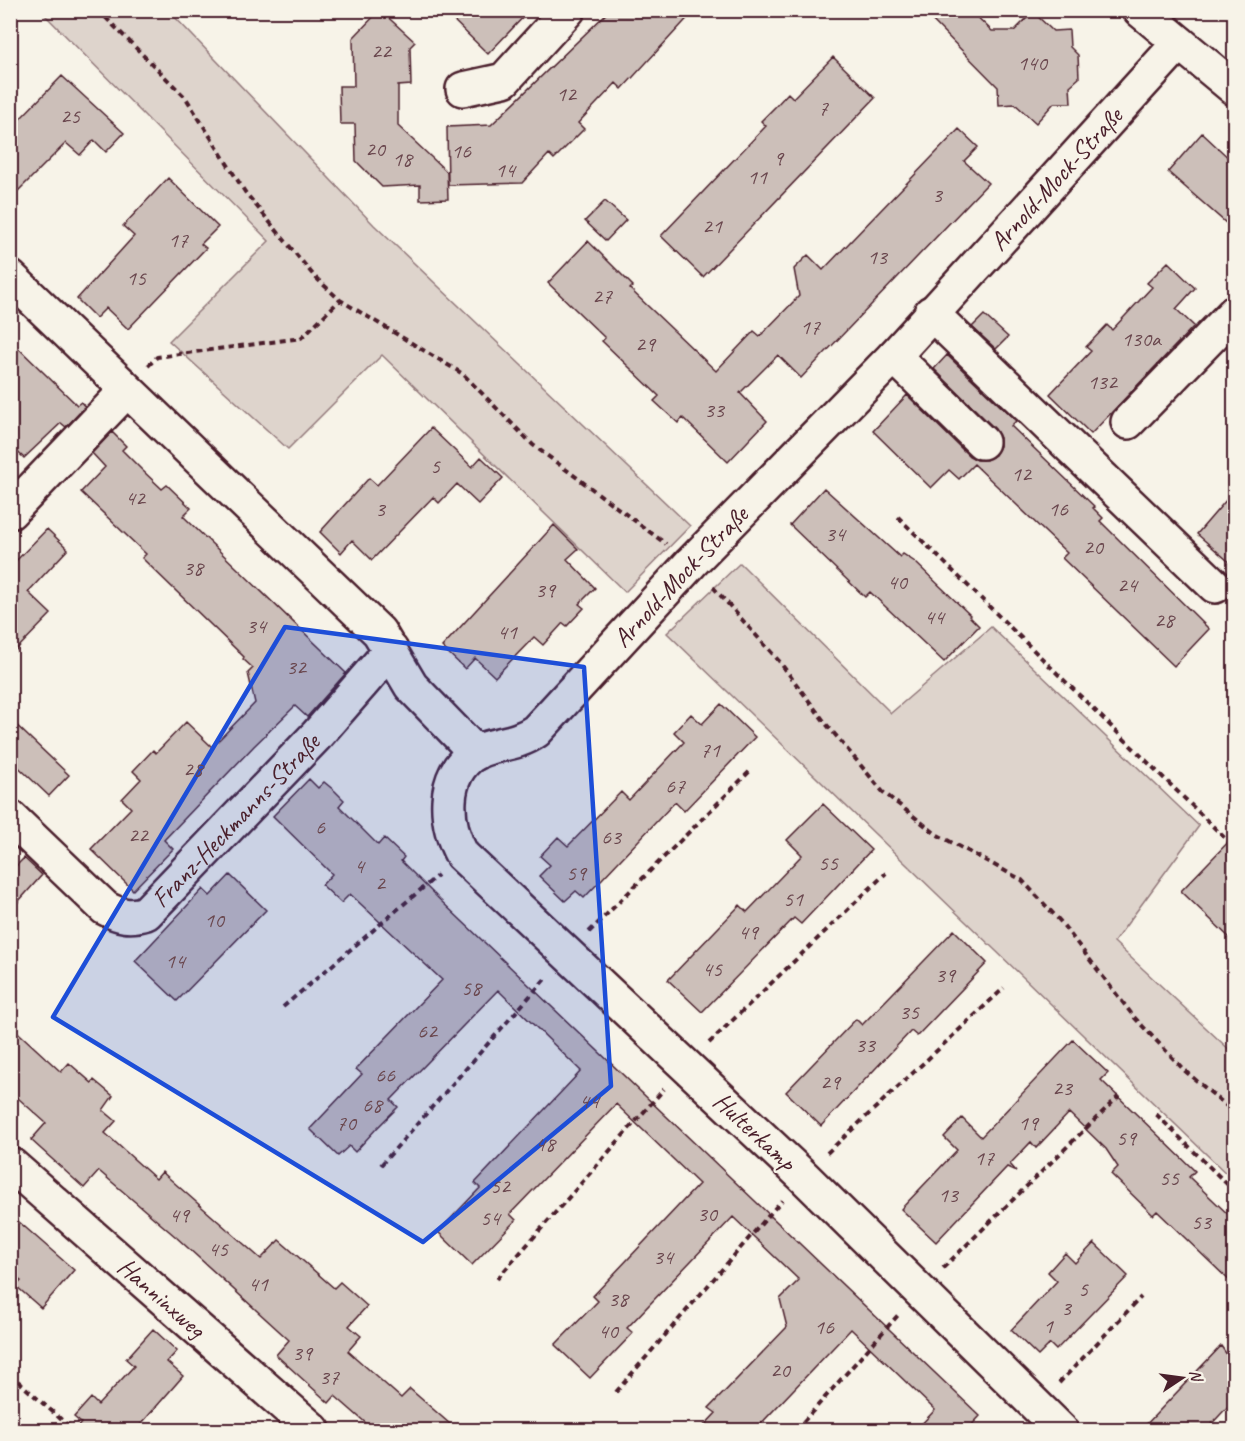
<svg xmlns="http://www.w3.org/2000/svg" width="1245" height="1441" viewBox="0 0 1245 1441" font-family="Caveat,sans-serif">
	<rect width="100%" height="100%" fill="#f7f3e8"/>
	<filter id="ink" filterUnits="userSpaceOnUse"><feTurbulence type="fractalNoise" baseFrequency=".0167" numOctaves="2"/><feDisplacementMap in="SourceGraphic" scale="12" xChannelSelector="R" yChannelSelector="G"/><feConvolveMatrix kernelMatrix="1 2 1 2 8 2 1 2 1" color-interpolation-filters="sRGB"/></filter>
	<g filter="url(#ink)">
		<path fill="#ded4cc" stroke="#947a7c" stroke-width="1.5" d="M41 11H169L374 225 690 526 625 592 382 355 288 449 169 341 269 241Z
			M740 563 891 713 991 627 1199 826 1114 942 1234 1054V1181L667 633Z"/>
		<path fill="#ccbfb9" stroke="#4a1f2b" stroke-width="1.5" d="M380 10 415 42 410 47 411 85 398 86V126L447 172 448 199 420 200V185L382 187 356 161 355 124H340L339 86H354L353 38Z
			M443 10H530L488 54Z
			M610 10H695L622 89 616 83 578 123 584 129 554 159 549 154 522 183 448 185 447 127 491 125Z
			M922 10H970L992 31H1014L1033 12 1053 31 1069 30 1070 47 1078 55 1079 78 1070 86 1071 103H1054L1036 123 1015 104 999 105 998 87Z
			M833 57 875 98 703 277 661 236 766 126 761 121 775 107 788 93 793 98Z
			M62 76 124 133 106 152 94 140 80 155 66 143 10 199V129Z
			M959 129 978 147 964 161 988 183 801 378 778 355 740 393 767 421 728 462 683 418 678 423 654 401 659 396 602 341 605 338 548 283 588 241 633 286 630 289 716 371 754 331 760 336 799 296 794 269 808 255 823 270Z
			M1202 133 1234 163V230L1168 172Z
			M168 178 218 227 201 244 206 248 128 329 106 308 96 318 77 299 134 236 123 226Z
			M605 201 626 220 606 241 585 221Z
			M1168 262 1195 288 1176 309 1194 326 1091 434 1050 394 1091 351 1086 347 1107 325 1112 330 1152 287 1147 283Z
			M984 315 1008 337 996 349 972 327Z
			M10 340 77 405 81 402 85 407 66 427 61 423 24 458 10 445Z
			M947 355 1016 421 1011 426 1095 507 1093 508 1103 518 1100 521 1209 629 1174 666 1062 558 1067 553 974 464 959 479 949 470 931 488 873 431 907 395 969 456 977 460H986L995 455 1000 446V438L995 429 934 369Z
			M431 428 472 467 481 457 503 478 478 504 457 484 439 503 433 497 372 560 352 540 341 553 320 532 369 478 377 485Z
			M112 432 126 446 122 450 142 470 162 489 167 485 191 508 183 516 346 673 307 717 295 706 254 746 164 840 173 849 133 890 91 849 131 808 122 799 141 779 133 771 153 750 156 753 186 722 212 747 255 703 248 673 253 668 243 659 244 657 142 558 146 554 81 492 105 467 92 453Z
			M824 488 900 557 903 554 915 562 970 615 969 616 979 626 944 662 870 592 865 597 790 525Z
			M1234 491V566L1197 534Z
			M554 525 578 549 567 559 595 588 579 604 584 608 567 626 563 623 543 645 534 637 495 677 475 658 465 669 442 647Z
			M47 529 68 549 28 592 51 614 10 656V567Z
			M721 704 755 737 684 811 675 802 584 898 576 891 565 901 539 876 550 865 540 856 558 837 568 846 621 792 629 800 684 742 674 732 691 714 702 724Z
			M10 719 69 775 49 796 10 759Z
			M309 779 318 788 324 782 335 791 344 800 339 806 378 845 384 838 404 857 401 861 440 900 980 1416 966 1431H915L935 1410 851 1329 754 1431H699L716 1413 709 1408 787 1327 780 1299 799 1280 733 1217 627 1328 633 1333 590 1378 555 1345 598 1301 593 1296 699 1184 616 1104 510 1214 516 1220 472 1265 438 1232 480 1188 475 1183 581 1071 498 990 391 1100 398 1107 376 1129 355 1152 349 1146 338 1156 310 1129 362 1074 356 1069 442 980 350 894 341 903 322 885 332 874 273 816Z
			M823 804 871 850 801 924 794 918 702 1012 668 980 740 905 747 912 802 855 787 840Z
			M1234 836V942L1181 891Z
			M24 858 42 875 10 911V872Z
			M230 875 266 910 177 1001 135 961 203 889 210 896Z
			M954 930 987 963 917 1036 911 1031 821 1126 786 1092 856 1019 862 1025Z
			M10 1025 61 1072 69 1063 92 1083 94 1080 113 1096 103 1110 116 1121 105 1133 156 1179 162 1172 261 1259 279 1240 334 1288 340 1282 367 1306 349 1326 361 1336 348 1351 401 1398 410 1389 458 1431H375L335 1396 329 1403 276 1355 289 1340 176 1237 99 1171 84 1188 31 1140 46 1123 10 1091Z
			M1073 1040 1108 1073 1101 1080 1195 1171 1189 1177 1234 1220V1285L1157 1211 1153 1215 1111 1174 1118 1167 1106 1149 1069 1113 1036 1148 1031 1142 1010 1164 1016 1171 1007 1167 936 1242 901 1209 957 1150 944 1137 962 1118 981 1137Z
			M10 1214 74 1270 41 1308 16 1286 21 1281 10 1273Z
			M1094 1243 1128 1276 1056 1350 1050 1344 1038 1356 1011 1330 1057 1281 1048 1272 1065 1253 1075 1263Z
			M153 1329 177 1351 167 1362 183 1376 135 1431H74L81 1423 74 1417 91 1398 98 1405 134 1366 126 1359Z
			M1221 1346 1234 1365V1400L1205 1431H1140Z"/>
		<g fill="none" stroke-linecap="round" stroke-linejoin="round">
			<defs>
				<g id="minor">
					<path d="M463 89 504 80 568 10"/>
					<path d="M10 277 379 632 411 686 476 753"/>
					<path d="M931 313 1215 586"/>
					<path d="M894 356 982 442"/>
					<path d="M1128 422 1234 313"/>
					<path d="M10 512 126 391"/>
					<path id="s1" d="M10 817 105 908C120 916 130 918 146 913L316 736 391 650"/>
					<path id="s2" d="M10 1164 313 1430"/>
					<path id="s3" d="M1061 1430 803 1176 462 855C445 824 440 775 475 753 492 743 515 746 536 731L691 563 894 356 1179 43"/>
				</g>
				<path id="major" d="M1140 10 1234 88"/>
			</defs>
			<use href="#minor" stroke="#4a1f2b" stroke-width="38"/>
			<use href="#major" stroke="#4a1f2b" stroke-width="38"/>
			<path stroke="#4a1f2b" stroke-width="4" stroke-dasharray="6 4.5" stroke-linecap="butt" d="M98 10 186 98 245 192 314 276 340 300 463 374 533 445 666 544
				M148 366 157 357 301 338 340 300
				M898 517 1234 847
				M713 587 779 661 827 725 883 792 936 834 1022 880 1060 921 1134 1017 1185 1071 1234 1112
				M589 932 752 769
				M283 1007 438 875
				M709 1043 886 873
				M1156 1114 1234 1191
				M827 1153 1004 988
				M381 1165 545 979
				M943 1268 1119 1096
				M497 1279 664 1089
				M10 1374 73 1430
				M1059 1383 1141 1297
				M616 1392 782 1200
				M796 1430 899 1314"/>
			<use href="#minor" stroke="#f7f3e8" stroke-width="33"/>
			<use href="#major" stroke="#f7f3e8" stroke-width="33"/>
		</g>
	</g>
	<path fill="#1d4ed8" fill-opacity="0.2" stroke="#1d4ed8" stroke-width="4.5" stroke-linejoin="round" d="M285 627 584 667 611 1086 423 1242 53 1017Z"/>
	<g text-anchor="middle" stroke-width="4.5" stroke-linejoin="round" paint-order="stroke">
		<g font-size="22" fill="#6a474e">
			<text x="381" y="58">22</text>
			<text x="1032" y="70">140</text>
			<text x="566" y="101">12</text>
			<text x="823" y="115">7</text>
			<text x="70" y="123">25</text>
			<text x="375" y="156">20</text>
			<text x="461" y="158">16</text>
			<text x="778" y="165">9</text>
			<text x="402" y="166">18</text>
			<text x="505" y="177">14</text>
			<text x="757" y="184">11</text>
			<text x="937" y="202">3</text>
			<text x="712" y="233">21</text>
			<text x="178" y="247">17</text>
			<text x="877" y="264">13</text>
			<text x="136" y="285">15</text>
			<text x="602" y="303">27</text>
			<text x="810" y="334">17</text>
			<text x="1141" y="346">130a</text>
			<text x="645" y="351">29</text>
			<text x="1102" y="389">132</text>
			<text x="714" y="417">33</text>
			<text x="435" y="473">5</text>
			<text x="1021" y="481">12</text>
			<text x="135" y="505">42</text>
			<text x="380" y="516">3</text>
			<text x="1058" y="516">16</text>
			<text x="835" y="541">34</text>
			<text x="1093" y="554">20</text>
			<text x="193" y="575">38</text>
			<text x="897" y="589">40</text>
			<text x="1127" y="592">24</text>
			<text x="545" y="597">39</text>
			<text x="934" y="624">44</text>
			<text x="1164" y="627">28</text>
			<text x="256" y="633">34</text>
			<text x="507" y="639">41</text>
			<text x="296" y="674">32</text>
			<text x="710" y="757">71</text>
			<text x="193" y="776">28</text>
			<text x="675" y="793">67</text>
			<text x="320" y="834">6</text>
			<text x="138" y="842">22</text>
			<text x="611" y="844">63</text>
			<text x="828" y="870">55</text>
			<text x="359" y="873">4</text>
			<text x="576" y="880">59</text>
			<text x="380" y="890">2</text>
			<text x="793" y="906">51</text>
			<text x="214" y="927">10</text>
			<text x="748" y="939">49</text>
			<text x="175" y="968">14</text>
			<text x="712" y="976">45</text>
			<text x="945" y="982">39</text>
			<text x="471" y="995">58</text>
			<text x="909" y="1019">35</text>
			<text x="427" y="1038">62</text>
			<text x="865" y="1052">33</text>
			<text x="385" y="1082">66</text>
			<text x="830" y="1089">29</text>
			<text x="1062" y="1095">23</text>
			<text x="589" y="1108">44</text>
			<text x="372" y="1112">68</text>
			<text x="346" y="1130">70</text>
			<text x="1028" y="1130">19</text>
			<text x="1126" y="1145">59</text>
			<text x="545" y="1151">48</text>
			<text x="984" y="1165">17</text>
			<text x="1169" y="1185">55</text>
			<text x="500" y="1193">52</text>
			<text x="948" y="1202">13</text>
			<text x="707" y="1221">30</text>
			<text x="179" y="1222">49</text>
			<text x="490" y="1225">54</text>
			<text x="1201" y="1229">53</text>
			<text x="218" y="1256">45</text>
			<text x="663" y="1264">34</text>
			<text x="258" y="1291">41</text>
			<text x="1083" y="1296">5</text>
			<text x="618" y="1306">38</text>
			<text x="1066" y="1315">3</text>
			<text x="1048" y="1333">1</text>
			<text x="824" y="1334">16</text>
			<text x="608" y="1338">40</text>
			<text x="302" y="1360">39</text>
			<text x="780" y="1377">20</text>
			<text x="329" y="1384">37</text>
		</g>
		<g font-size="26" fill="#4a1f2b" stroke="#f7f3e8">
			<text dy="9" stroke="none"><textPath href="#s3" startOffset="1767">Arnold-Mock-Straße</textPath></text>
			<text dy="9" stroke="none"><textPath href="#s3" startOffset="1220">Arnold-Mock-Straße</textPath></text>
			<text dy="9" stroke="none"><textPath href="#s1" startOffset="303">Franz-Heckmanns-Straße</textPath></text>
			<text transform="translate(755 1131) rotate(43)" y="9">Hulterkamp</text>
			<text dy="9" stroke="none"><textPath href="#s2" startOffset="202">Hanninxweg</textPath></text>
		</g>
	</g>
	<rect width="1245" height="1441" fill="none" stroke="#f7f3e8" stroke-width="36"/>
	<rect x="18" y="18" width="1209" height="1405" fill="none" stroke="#4a1f2b" stroke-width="2" filter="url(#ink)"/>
	<g transform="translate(1182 1378) rotate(77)" stroke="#f7f3e8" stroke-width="4.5" paint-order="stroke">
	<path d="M0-4.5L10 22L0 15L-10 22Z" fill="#4a1f2b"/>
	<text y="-9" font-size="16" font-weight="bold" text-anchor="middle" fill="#4a1f2b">N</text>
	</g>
</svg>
